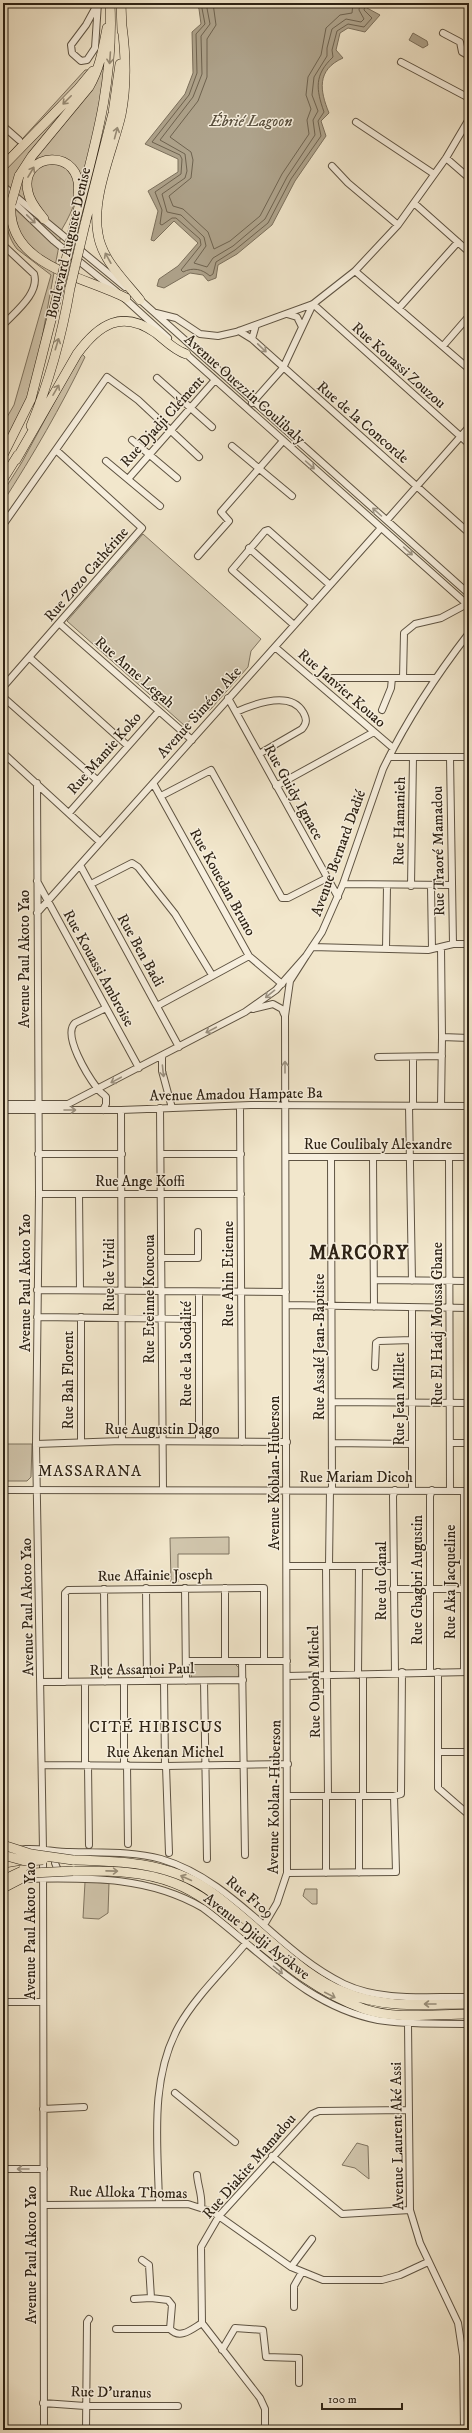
<svg xmlns="http://www.w3.org/2000/svg" width="472" height="2433" viewBox="0 0 472 2433" font-family="'IM FELL DW Pica',serif">
	<rect width="100%" height="100%" fill="#f2e7cc"/>
	<filter id="stains"><feTurbulence type="fractalNoise" baseFrequency=".005" numOctaves="4"/><feColorMatrix values="0 0 0 0 .2 0 0 0 0 .09 0 0 0 0 .02 0 0 0 .5 -.17"/></filter>
	<radialGradient id="worn" r=".72"><stop offset=".6" stop-color="#630" stop-opacity="0"/><stop offset="1" stop-color="#630" stop-opacity=".3"/></radialGradient>
	<path fill="#d1c6ad" stroke="#7f7460" d="M105 69C98 114 86 191 62 229L36 371 28 398 3 448V424L14 405 51 275C40 266 28 258 17 249 0 228 3 187 3 160L85 70Z
		M81 353 85 357C61 407 33 455 3 502V492L22 462Z
		M143 534 261 639 251 651 248 667 210 710 194 716 185 726 67 621Z
		M3 1444H32L31 1477 27 1481H3Z
		M229 1537V1554H178V1582H171L170 1538Z
		M194 1664H235L240 1669 238 1678H192L189 1669Z
		M85 1882 109 1883 108 1913 99 1919 83 1918Z
		M305 1889H317V1904H312L303 1896Z
		M357 2143 368 2146 369 2179 355 2168 342 2165Z"/>
	<path fill="#afa48d" stroke="#7b705d" d="M196 3H370L367 8 380 15 365 32 348 28 340 33 336 50 343 58C316 70 320 91 329 113L321 121 326 136 295 181 272 225 237 254 218 265 216 278 208 281 203 275 190 273 164 288 157 286 159 279 178 266 198 243 174 221 154 241 151 240 158 211 148 191 178 172V159L145 144 185 94 193 73 192 32 201 24 199 9Z
		M413 33 427 41 428 45 423 48 409 40Z"/>
	<g fill="none" stroke-linecap="round" stroke-linejoin="round">
		<path stroke="#6e6350" stroke-width="1" d="M201 3 205 24 196 34 197 73 189 95 152 142 180 155 182 159 181 174 155 192 162 210 160 224 162 225 172 218H176L200 239 201 245 181 270 183 272C193 267 202 269 210 276L213 274 216 262 235 250 268 223 291 179 321 136 318 121 324 112C316 89 314 75 333 57L332 50 337 31 348 24 364 27 372 18 364 10 366 3
			M206 3 210 24 201 36 202 74 193 97 160 140 185 154 187 171 185 178 162 194 167 212 181 215 204 237 206 246 194 263 207 267 213 258 233 246 265 219 287 177 315 135 313 120 318 111 312 95 314 77 327 56V48L332 29 346 19 361 22 364 19 359 10 360 3
			M213 3 216 25 207 39V77L198 101 170 137 191 152 193 160 191 178 169 196 173 206 183 209 208 232 214 249 230 241 260 216 282 174 309 134 307 120 311 109 306 95 308 77 321 55 326 28 340 15 352 13 353 3"/>
		<defs>
			<path id="minor" d="M98 3 86 25 71 45 72 53 81 61 87 60 95 48 98 3
				M443 33 460 42 462 52 469 56
				M401 62 469 98
				M356 122 434 174
				M3 126 19 140
				M446 158 469 178
				M332 166 348 183 398 225
				M3 186 125 287
				M3 192 54 241 116 291
				M414 203 469 252
				M3 245 34 274C40 293 15 312 3 325
				M355 271 469 369
				M123 297 168 338
				M138 298 469 594
				M313 304 469 444
				M399 308 458 242
				M156 313 176 318 200 334 218 336 236 332 313 304 355 271 398 225 446 158 469 119
				M287 314 297 317 302 327
				M239 331 252 339 469 533
				M252 339 256 325
				M443 346 469 316
				M184 352 469 606
				M157 378 212 427
				M252 403 283 368 313 304
				M132 440 177 478
				M232 446 292 496
				M106 461 160 506
				M128 479 215 380
				M387 520 469 427
				M3 525 107 377 138 400 199 457
				M249 548 312 604
				M198 556 229 521 221 512 283 441
				M60 624 192 740
				M294 625 232 570 265 531 268 530 330 585
				M275 647 393 748
				M30 658 128 746
				M333 678H434
				M403 678 404 633 415 624 441 618 467 604
				M3 687 142 528 56 450
				M3 697 97 780
				M228 698 338 897
				M382 710 391 688 392 678
				M236 712C254 704 290 690 303 712 307 719 307 723 302 729L259 754
				M3 753 100 842
				M389 757H469
				M450 757 453 944
				M37 783 39 1194 36 1444 43 1850 44 2430
				M153 783 249 956 282 984
				M276 786 374 732
				M161 796 211 770 282 898H288L327 878
				M69 813 159 711
				M80 865 179 1047
				M37 881 139 1068
				M91 884 132 863 138 867 175 914 212 975
				M343 884 451 885
				M411 886 413 757
				M431 886 432 949
				M37 913 381 528
				M312 947 428 950 453 944H469
				M441 947 442 1037 441 1106
				M386 949 387 886
				M157 1006 249 956
				M253 1009 273 1004 282 1009 284 1014
				M442 1037 469 1038
				M162 1056V1071L172 1108
				M378 1057 442 1056
				M413 1058V1106
				M3 1104H68L245 1012 276 990 306 956 322 932 343 884 383 769C407 719 435 677 469 633
				M240 1106 242 1442
				M409 1106 412 1281
				M160 1108 163 1490
				M3 1110H121L251 1105 469 1106
				M103 1110 106 1104V1097C103 1093 99 1092 97 1088 88 1076 62 1035 75 1023L106 1008
				M121 1110 122 1441
				M38 1154H122
				M161 1154H241
				M286 1157H469
				M331 1157 332 1490
				M373 1158 374 1307
				M449 1158 450 1490
				M39 1194H241
				M79 1194 80 1290
				M161 1258H198V1232
				M374 1280 469 1281
				M37 1290 286 1292
				M287 1305 469 1308
				M412 1308V1490
				M37 1317 199 1319
				M81 1317V1442
				M375 1367 376 1343 379 1341 412 1340
				M332 1402 469 1403
				M199 1441V1292
				M332 1443 412 1444
				M450 1443H469
				M36 1444 122 1441 287 1442
				M3 1490 469 1491
				M464 1491V1672
				M287 1566H393
				M326 1566 328 1796
				M329 1566 330 1490
				M146 1588 147 1681
				M185 1588 186 1681
				M225 1588V1661
				M104 1589 105 1682
				M393 1589H469
				M186 1661H287
				M242 1661 245 1855
				M430 1671V1496L432 1490
				M395 1672 393 1496 395 1490
				M438 1672V1788L469 1815
				M358 1675 359 1566
				M363 1675V1796
				M287 1676 469 1672
				M164 1681 165 1766
				M204 1681 207 1859
				M41 1682 243 1680
				M65 1682V1593L68 1590 264 1588V1661
				M124 1682V1765
				M438 1752H469
				M42 1765 166 1766 288 1764
				M85 1765V1682
				M88 1765 89 1845
				M127 1765 128 1844
				M166 1766 169 1853
				M288 1796H394
				M326 1796V1873
				M3 1856C24 1843 47 1852 70 1852 100 1853 132 1851 161 1859 235 1881 276 1951 344 1984 382 2002 428 1996 469 1997
				M59 1873 55 1863 59 1855
				M287 1873 396 1872 394 1796 401 1794 402 1672
				M359 1873V1796
				M22 1879C86 1878 146 1875 203 1908 260 1950 305 2006 378 2020 408 2025 439 2023 469 2024
				M264 1925 277 1903 287 1873 285 1016 290 981 306 956
				M3 2002H43
				M408 2023 410 2210 420 2243 458 2323 463 2356 464 2430
				M175 2093 235 2142
				M43 2109 84 2107
				M272 2156 342 2214 410 2210
				M3 2169H44
				M197 2175C198 2187 203 2197 201 2208
				M159 2204C158 2145 149 2080 179 2026 196 1996 224 1970 246 1943
				M44 2205 188 2204 213 2212 291 2267 323 2280H382L400 2275 428 2262
				M142 2260 149 2265 151 2298
				M291 2267 312 2239
				M134 2299 151 2298 168 2300 172 2305 170 2329
				M294 2307V2286L302 2272
				M116 2329H170C180 2340 192 2329 202 2323
				M222 2350 235 2328 263 2330 266 2357 299 2358V2383
				M43 2403 85 2406H178
				M86 2430 87 2322 89 2319
				M265 2430V2409L260 2398 202 2323 201 2247 219 2216 312 2114 319 2111 408 2110"/>
			<path id="highway" d="M121 3 122 31
				M122 26C126 56 127 85 121 115 113 150 91 197 98 234 102 260 124 280 140 300
				M3 166 78 89 93 71
				M19 176 32 156 89 87C100 68 103 49 107 28
				M11 204C6 266 84 276 126 298
				M44 219C38 211 30 203 28 192 18 151 85 146 78 195
				M75 222C95 145 114 84 110 3
				M85 224 113 113 120 64
				M31 426C49 382 62 335 70 288
				M3 455 31 399 60 285
				M16 460 77 354C99 324 122 309 156 333 166 341 174 350 186 354
				M3 479 18 455
				M73 1860C118 1861 167 1862 207 1889 229 1904 249 1923 270 1941 292 1960 316 1981 344 1992 384 2009 427 2004 469 2004
				M73 1871C107 1871 141 1870 174 1883 200 1893 221 1911 241 1928 280 1960 316 1992 364 2009 397 2020 435 2014 469 2014
				M3 1873 27 1869"/>
		</defs>
		<use href="#minor" stroke="#5e5342" stroke-width="8"/>
		<use href="#highway" stroke="#2d2214" stroke-width="10"/>
		<use href="#minor" stroke="#f7efde" stroke-width="6"/>
		<use href="#highway" stroke="#f2e7cc" stroke-width="9"/>
		<defs>
			<path id="highway-bridge" d="M11 204 19 176
				M60 285 75 222
				M70 288 85 224
				M3 1845 31 1854 73 1860
				M3 1855 25 1861 43 1860
				M3 1880 22 1871
				M3 1888 32 1873 73 1871"/>
		</defs>
		<use href="#highway-bridge" stroke="#2d2214" stroke-width="10" stroke-linecap="butt"/>
		<use href="#highway-bridge" stroke="#f2e7cc" stroke-width="9"/>
	</g>
	<defs><path id="oneway-shaft" d="M-6 0H5M1.5-3L5.5 0L1.5 3" fill="none" stroke-width="1.6" stroke-linecap="round" stroke-linejoin="round"/></defs>
	<g stroke="#998e79">
		<use href="#oneway-shaft" transform="translate(110 58) rotate(94)"/>
		<use href="#oneway-shaft" transform="translate(67 100) rotate(135)"/>
		<use href="#oneway-shaft" transform="translate(116 133) rotate(-75)"/>
		<use href="#oneway-shaft" transform="translate(31 172) rotate(-59)"/>
		<use href="#oneway-shaft" transform="translate(108 258) rotate(-119)"/>
		<use href="#oneway-shaft" transform="translate(57 344) rotate(-73)"/>
		<use href="#oneway-shaft" transform="translate(56 390) rotate(-60)"/>
		<use href="#oneway-shaft" transform="translate(112 1871) rotate(1)"/>
		<use href="#oneway-shaft" transform="translate(186 1878) rotate(-156)"/>
		<use href="#oneway-shaft" transform="translate(330 1995) rotate(27)"/>
		<use href="#oneway-shaft" transform="translate(430 2004) rotate(-180)"/>
	</g>
	<g stroke="#9c9383">
		<use href="#oneway-shaft" transform="translate(31 219) rotate(44)"/>
		<use href="#oneway-shaft" transform="translate(262 348) rotate(44)"/>
		<use href="#oneway-shaft" transform="translate(310 465) rotate(42)"/>
		<use href="#oneway-shaft" transform="translate(377 512) rotate(-138)"/>
		<use href="#oneway-shaft" transform="translate(408 551) rotate(42)"/>
		<use href="#oneway-shaft" transform="translate(270 994) rotate(141)"/>
		<use href="#oneway-shaft" transform="translate(211 1030) rotate(152)"/>
		<use href="#oneway-shaft" transform="translate(285 1067) rotate(-90)"/>
		<use href="#oneway-shaft" transform="translate(163 1071) rotate(84)"/>
		<use href="#oneway-shaft" transform="translate(116 1080) rotate(152)"/>
		<use href="#oneway-shaft" transform="translate(70 1110)"/>
		<use href="#oneway-shaft" transform="translate(278 1970) rotate(40)"/>
		<use href="#oneway-shaft" transform="translate(23 2169) rotate(-180)"/>
	</g>
	<g text-anchor="middle" stroke-width="3" stroke-linejoin="round" paint-order="stroke">
		<g font-size="15" fill="#2d2214" stroke="#f7efde">
			<text transform="translate(68 243) rotate(-77)" y="5">Boulevard Auguste Denise</text>
			<text transform="translate(399 365) rotate(42)" y="5">Rue Kouassi Zouzou</text>
			<text transform="translate(245 389) rotate(42)" y="5">Avenue Ouezzin Coulibaly</text>
			<text transform="translate(162 421) rotate(-48)" y="5">Rue Djadji Clément</text>
			<text transform="translate(363 422) rotate(41)" y="5">Rue de la Concorde</text>
			<text transform="translate(86 574) rotate(-49)" y="5">Rue Zozo Cathérine</text>
			<text transform="translate(135 672) rotate(41)" y="5">Rue Anne Legah</text>
			<text transform="translate(342 688) rotate(41)" y="5">Rue Janvier Kouao</text>
			<text transform="translate(199 712) rotate(-48)" y="5">Avenue Siméon Ake</text>
			<text transform="translate(104 753) rotate(-49)" y="5">Rue Mamie Koko</text>
			<text transform="translate(294 792) rotate(61)" y="5">Rue Guidy Ignace</text>
			<text transform="translate(399 821) rotate(-89)" y="5">Rue Hamanieh</text>
			<text transform="translate(438 851) rotate(-91)" y="5">Rue Traoré Mamadou</text>
			<text transform="translate(338 853) rotate(-70)" y="5">Avenue Bernard Dadié</text>
			<text transform="translate(223 882) rotate(61)" y="5">Rue Kouedan Bruno</text>
			<text transform="translate(141 950) rotate(61)" y="5">Rue Ben Badi</text>
			<text transform="translate(24 959) rotate(-90)" y="5">Avenue Paul Akoto Yao</text>
			<text transform="translate(99 968) rotate(61)" y="5">Rue Kouassi Ambroise</text>
			<text transform="translate(236 1094) rotate(-1)" y="5">Avenue Amadou Hampate Ba</text>
			<text x="378" y="1149">Rue Coulibaly Alexandre</text>
			<text x="140" y="1186">Rue Ange Koffi</text>
			<text transform="translate(228 1274) rotate(-90)" y="5">Rue Ahin Etienne</text>
			<text transform="translate(109 1275) rotate(-90)" y="5">Rue de Vridi</text>
			<text transform="translate(25 1283) rotate(-90)" y="5">Avenue Paul Akoto Yao</text>
			<text transform="translate(149 1299) rotate(-90)" y="5">Rue Eteinne Koucoua</text>
			<text transform="translate(437 1324) rotate(-90)" y="5">Rue El Hadj Moussa Gbane</text>
			<text transform="translate(319 1347) rotate(-90)" y="5">Rue Assalé Jean-Baptiste</text>
			<text transform="translate(186 1354) rotate(-90)" y="5">Rue de la Sodalité</text>
			<text transform="translate(68 1380) rotate(-90)" y="5">Rue Bah Florent</text>
			<text transform="translate(399 1399) rotate(-90)" y="5">Rue Jean Millet</text>
			<text x="162" y="1434">Rue Augustin Dago</text>
			<text transform="translate(274 1473) rotate(-90)" y="5">Avenue Koblan-Huberson</text>
			<text x="356" y="1482">Rue Mariam Dicoh</text>
			<text transform="translate(155 1575) rotate(-1)" y="5">Rue Affainie Joseph</text>
			<text transform="translate(417 1580) rotate(-90)" y="5">Rue Gbagbri Augustin</text>
			<text transform="translate(381 1581) rotate(-90)" y="5">Rue du Canal</text>
			<text transform="translate(450 1582) rotate(-90)" y="5">Rue Aka Jacqueline</text>
			<text transform="translate(27 1607) rotate(-91)" y="5">Avenue Paul Akoto Yao</text>
			<text transform="translate(142 1669) rotate(-1)" y="5">Rue Assamoi Paul</text>
			<text transform="translate(314 1682) rotate(-91)" y="5">Rue Oupoh Michel</text>
			<text x="165" y="1757">Rue Akenan Michel</text>
			<text transform="translate(274 1797) rotate(-89)" y="5">Avenue Koblan-Huberson</text>
			<text transform="translate(250 1897) rotate(40)" y="5">Rue F109</text>
			<text transform="translate(30 1931) rotate(-90)" y="5">Avenue Paul Akoto Yao</text>
			<text transform="translate(257 1936) rotate(38)" y="5">Avenue Djidji Ayökwe</text>
			<text transform="translate(397 2136) rotate(-91)" y="5">Avenue Laurent Aké Assi</text>
			<text transform="translate(249 2166) rotate(-49)" y="5">Rue Diakite Mamadou</text>
			<text transform="translate(128 2192) rotate(1)" y="5">Rue Alloka Thomas</text>
			<text transform="translate(31 2255) rotate(-90)" y="5">Avenue Paul Akoto Yao</text>
			<text transform="translate(111 2392) rotate(1)" y="5">Rue D'uranus</text>
		</g>
		<g font-size="16" font-style="italic" fill="#5a503e" stroke="#f7efde">
			<text x="251" y="126">Ébrié Lagoon</text>
		</g>
		<g font-size="16" letter-spacing="1" fill="#2d2214" stroke="#f7efde">
			<text x="90" y="1476">MASSARANA</text>
			<text x="156" y="1732">CITÉ HIBISCUS</text>
		</g>
		<g font-size="19" font-weight="bold" letter-spacing="1" fill="#2d2214" stroke="#f7efde">
			<text x="359" y="1259">MARCORY</text>
		</g>
	</g>
	<rect width="472" height="2433" fill="none" stroke="#f2e7cc" stroke-width="16"/>
	<rect x="4" y="4" width="464" height="2425" fill="none" stroke="#2d2214" stroke-width="2"/>
	<rect x="8" y="8" width="456" height="2417" fill="none" stroke="#2d2214"/>
	<path d="M322 2403v6h80v-6" fill="none" stroke="#2d2214" stroke-width="2"/>
	<text x="328" y="2403" font-size="12" fill="#2d2214" stroke="#f7efde" stroke-width="3" paint-order="stroke">100 m</text>
	<rect width="100%" height="100%" filter="url(#stains)"/>
	<rect width="100%" height="100%" fill="url(#worn)"/>
</svg>
